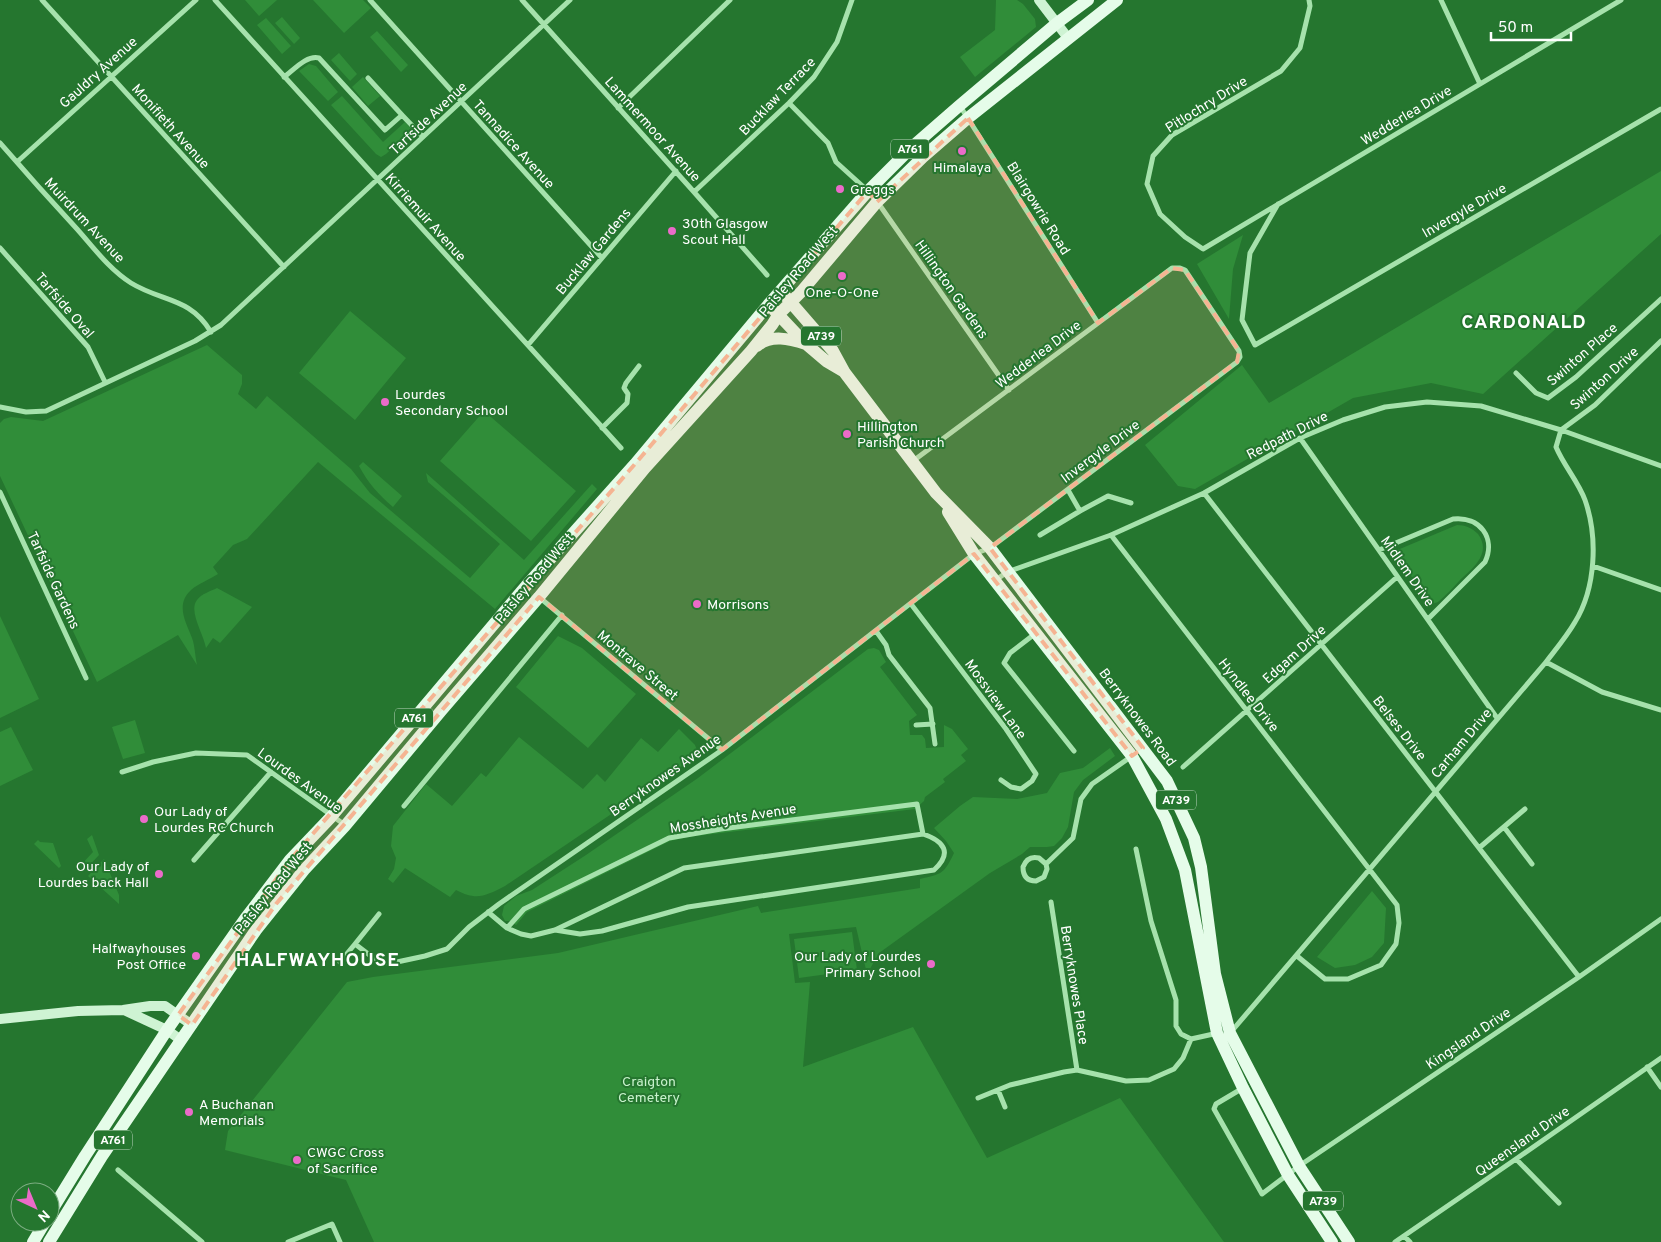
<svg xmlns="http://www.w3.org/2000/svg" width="1661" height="1242" viewBox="0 0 1661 1242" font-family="Overpass,sans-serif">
	<rect width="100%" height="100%" fill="#25762f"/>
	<path fill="#308d39" d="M245 0H277L259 16Z
		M313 0H363L371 8 344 33Z
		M996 0H1017L1023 4 1035 19 1036 27 975 77 960 57 995 30Z
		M282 17 300 38 294 44 275 23Z
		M266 18 291 46 282 54 257 25Z
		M377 31 408 65 401 72 370 37Z
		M339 53 357 74 350 81 331 60Z
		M309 64 316 66 338 92 328 101 299 71Z
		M363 77 380 96 368 106 352 87Z
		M342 96 383 142 405 122 412 130 386 154 381 157 376 154 331 105Z
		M1661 171V234L1483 394 1431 383 1353 398 1195 489 1178 486 1145 445 1242 365 1269 403Z
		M1243 235 1233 269 1229 319 1197 264Z
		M350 311 406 358 355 420 299 373Z
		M207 345 242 375V384L238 394 256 409 267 396 351 469 370 493 470 578 500 544 428 482 426 473 524 560 592 484 597 489 495 609 318 462 247 539 233 545 213 567 218 574C209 580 199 583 191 590 175 605 186 622 192 638 195 646 195 656 197 665L178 635 97 682 0 476V423L4 419 11 417 43 421Z
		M484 411 576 491 531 541 440 461Z
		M363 462 402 496 393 507C378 494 368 483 359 466Z
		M1457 525C1465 525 1472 528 1478 534 1492 553 1473 568 1460 580 1453 588 1446 595 1438 602L1432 604 1428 602 1395 551Z
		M217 588 252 607 220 643 213 638 206 648C204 635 188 611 197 600 201 594 211 591 217 588Z
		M0 616 39 699 0 718Z
		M558 636 582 648 636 694 588 748 516 687Z
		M874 648 879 650 886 662 880 667 917 715 909 721 910 735H922L925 739 926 748 944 747V725L952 729 968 749 961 755 966 761 943 779 945 782 925 797 924 801 915 809 688 837 670 841 527 912 516 925 510 921H505L502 915 504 906 516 896 532 890 586 855 698 778 868 649Z
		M135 720 145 753 123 759 112 727Z
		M11 727 33 770 0 786V732Z
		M679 729 695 745 698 753 694 758 505 886C485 896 477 901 456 890L450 897 405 868 393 883 388 879 394 869 396 858 391 846 393 826 426 784 452 806 481 773 486 777 519 737 583 789 597 774 605 782 641 738 658 752Z
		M1110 748 1115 756 1083 780 1074 792 1068 827 1062 838 1054 846 1047 847H1030L1022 854 990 873 879 953 867 974 856 927 789 934 795 983 810 982 803 1067 913 1027 987 1158 1120 1098 1224 1242H374L346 1180 225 1150 228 1131 347 982 373 977 558 953 758 906 761 913 920 888V879C942 874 944 874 954 853L946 841 934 828 960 806 973 797 1017 799 1047 793 1060 773 1083 768Z
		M92 835 99 855 85 870 81 865 93 852 87 839Z
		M38 840 40 842 53 843 61 866 59 868 34 844Z
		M104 859 119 895V904L88 876Z
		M1372 891 1386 908 1384 943 1372 957 1355 965 1335 968 1317 957Z
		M852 932 857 970 799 978 794 939Z"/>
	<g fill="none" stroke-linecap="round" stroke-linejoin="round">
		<path stroke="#a6e2ac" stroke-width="5" d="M42 0 284 267
			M215 0 621 448
			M370 0 602 258
			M522 0 694 192 767 275
			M1309 0 1310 6 1300 48 1281 71 1172 135 1153 156 1147 184 1160 214 1185 237 1203 249 1621 0
			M1441 0 1480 84
			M284 77C294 70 306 55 319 58L385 130 402 115 368 78
			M789 103 828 143 836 162 868 191 881 207 1009 390
			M960 106 1098 323
			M618 108 730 0
			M402 115 423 137
			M0 143C25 172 51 201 77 229 94 248 109 269 131 283 162 302 190 297 211 332
			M17 162 196 0
			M694 192 789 103 814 77 837 42 852 0
			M1278 204 1250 253 1242 320 1255 345 1661 109
			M0 248 88 347 105 382
			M528 345 676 171
			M1516 373 1536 393 1548 398 1576 377 1661 299
			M0 407 26 412 46 411 195 341 221 325 570 0
			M602 428 627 403 628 394 624 388 626 383 639 366
			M1300 438 1497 718
			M1068 490 1080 511 1108 496 1131 503
			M0 492 86 678
			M1204 493 1579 977
			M1040 535 1080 511
			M1111 535 1397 905 1399 923 1396 944 1381 965 1348 979H1325L1297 956
			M1379 550 1453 519C1480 516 1496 538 1485 562L1428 619
			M1593 566 1661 590
			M996 580 1007 572 1111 535 1204 493 1300 438 1343 420 1385 407 1427 402 1481 406 1561 430 1661 466
			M539 597 722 750
			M911 604 1006 729 1036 774 1032 781 1021 789 1011 787 1001 780
			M876 631 886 645 889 655 930 708 935 744
			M1036 633 1010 653 1004 663 1074 751
			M1546 662 1602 692 1661 710
			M916 725 933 724
			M1183 767 1397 577
			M122 772 153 762 196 753 247 755 345 825
			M404 806 562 615
			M1504 827 1532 864
			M1479 848 1525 809
			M1136 849 1151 921 1176 1000V1026L1181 1034 1191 1039 1218 1033
			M194 860 271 772
			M1046 864 1039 858C1031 856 1026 859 1023 867 1023 876 1027 881 1036 881L1044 877 1047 869 1046 864 1073 838 1081 799 1092 784 1132 756
			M1051 902 1077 1070
			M488 912 507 928 521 934 531 936 555 930 684 868 923 834C944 841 953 853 934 870L688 907 602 931 580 934 555 930
			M379 914 355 944 380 963 397 962 425 956 447 949 469 927 499 904 722 750 974 554 990 548 1237 362 1240 357 1239 351 1185 270 1180 268H1172L913 461
			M507 928 524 909 669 838 721 829 917 804 923 834
			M340 962 355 944
			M1231 1032 1546 662C1556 649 1567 636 1575 622 1596 588 1598 537 1585 500 1578 481 1564 466 1556 447L1561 430 1595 405 1661 341
			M1647 1067 1661 1087
			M1243 1088 1216 1104 1214 1109 1262 1194 1299 1166 1579 977 1661 919
			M998 1090 1005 1107
			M978 1098 1010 1085 1064 1072 1077 1070 1126 1081 1149 1080 1174 1069 1183 1058 1191 1039
			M1516 1159 1559 1203
			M118 1170 202 1242
			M1404 1236 1410 1242
			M288 1242 332 1224 340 1242
			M1395 1242 1516 1159 1661 1058"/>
		<path stroke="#cef3d3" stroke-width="10" d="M1039 0 1068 38
			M124 1010 167 1030 181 1040
			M0 1019 78 1011 123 1010 150 1006H165L192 1025"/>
		<path stroke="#e5fce9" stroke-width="12" d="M787 298 833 351 845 373 936 493 990 548 1167 781 1194 838 1201 867 1215 974 1230 1033 1299 1166 1349 1242
			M774 310 806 344 826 361 843 371
			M757 346C771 334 790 339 806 344
			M948 512 974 554 1132 756 1166 819 1185 870 1217 1033 1243 1088 1288 1175 1332 1242
			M50 1213 85 1156 167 1030 245 919 290 860 331 817 526 586 635 464 768 305 868 191 912 147 959 106 1057 23 1088 0
			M33 1242 45 1222
			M49 1242 102 1156 256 930 304 870 345 826 441 711 539 597 645 468 751 351 772 325 779 314 801 292 877 202 923 157 968 118 1117 0"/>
	</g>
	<path fill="#f5b492" fill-opacity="0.2" stroke="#f5b492" stroke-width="4" stroke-dasharray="10 6" stroke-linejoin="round" d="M968 118 1098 323 1172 268 1185 270 1239 351 1237 362 990 548 1143 748 1132 756 974 554 722 750 539 597 276 904 192 1025 178 1015 290 860 635 464 868 191 877 202Z"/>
	<g fill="#eb6bc9" stroke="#25762f" stroke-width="2">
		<circle cx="962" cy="151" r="5"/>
		<circle cx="840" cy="189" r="5"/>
		<circle cx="672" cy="231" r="5"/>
		<circle cx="842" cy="276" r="5"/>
		<circle cx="385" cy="402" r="5"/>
		<circle cx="847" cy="434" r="5"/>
		<circle cx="697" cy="604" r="5"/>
		<circle cx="144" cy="819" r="5"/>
		<circle cx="159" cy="874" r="5"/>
		<circle cx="196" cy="956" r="5"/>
		<circle cx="931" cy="964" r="5"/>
		<circle cx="189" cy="1112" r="5"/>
		<circle cx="297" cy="1160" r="5"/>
	</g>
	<g text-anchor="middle" stroke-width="4" stroke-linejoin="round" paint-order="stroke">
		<g fill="#25762f" stroke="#bed6c1" stroke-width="1">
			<rect x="891" y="139.5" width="38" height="19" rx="4"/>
			<rect x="801" y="326.5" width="40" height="19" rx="4"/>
			<rect x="395" y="708.5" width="38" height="19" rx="4"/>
			<rect x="1156" y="790.5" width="40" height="19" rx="4"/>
			<rect x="94" y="1130.5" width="38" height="19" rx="4"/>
			<rect x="1303" y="1191.5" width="40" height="19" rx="4"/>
		</g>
		<g font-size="12" font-weight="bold" fill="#fff">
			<text x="910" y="153">A761</text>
			<text x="821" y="340">A739</text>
			<text x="414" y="722">A761</text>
			<text x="1176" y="804">A739</text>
			<text x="113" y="1144">A761</text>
			<text x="1323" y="1205">A739</text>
		</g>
		<g font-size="14" fill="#fff" stroke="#25762f">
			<text transform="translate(98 72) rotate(-42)" y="5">Gauldry Avenue</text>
			<text transform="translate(777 96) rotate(-46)" y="5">Bucklaw Terrace</text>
			<text transform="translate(1206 104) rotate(-32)" y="5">Pitlochry Drive</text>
			<text transform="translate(1406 115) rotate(-31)" y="5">Wedderlea Drive</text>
			<text transform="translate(428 118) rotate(-43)" y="5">Tarfside Avenue</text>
			<text transform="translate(171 126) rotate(48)" y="5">Monifieth Avenue</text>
			<text transform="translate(653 129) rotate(48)" y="5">Lammermoor Avenue</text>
			<text transform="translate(514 144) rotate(48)" y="5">Tannadice Avenue</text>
			<text transform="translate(1039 208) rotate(58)" y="5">Blairgowrie Road</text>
			<text transform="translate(1464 210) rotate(-30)" y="5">Invergyle Drive</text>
			<text transform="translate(426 217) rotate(48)" y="5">Kirriemuir Avenue</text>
			<text transform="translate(85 220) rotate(47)" y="5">Muirdrum Avenue</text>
			<text transform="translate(593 251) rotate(-50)" y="5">Bucklaw Gardens</text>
			<text transform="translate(798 271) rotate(-50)" y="5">Paisley Road West</text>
			<text transform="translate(952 289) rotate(55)" y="5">Hillington Gardens</text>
			<text transform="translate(65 305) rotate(49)" y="5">Tarfside Oval</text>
			<text transform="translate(1038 354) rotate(-37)" y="5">Wedderlea Drive</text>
			<text transform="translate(1582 354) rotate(-41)" y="5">Swinton Place</text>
			<text transform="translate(1604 378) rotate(-42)" y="5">Swinton Drive</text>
			<text transform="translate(1287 435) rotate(-27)" y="5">Redpath Drive</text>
			<text transform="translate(1100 451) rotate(-37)" y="5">Invergyle Drive</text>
			<text transform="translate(1408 571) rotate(55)" y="5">Midlem Drive</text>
			<text transform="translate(534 578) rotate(-50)" y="5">Paisley Road West</text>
			<text transform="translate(54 580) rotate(65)" y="5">Tarfside Gardens</text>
			<text transform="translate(1294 654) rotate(-42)" y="5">Edgam Drive</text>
			<text transform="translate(638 665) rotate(40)" y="5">Montrave Street</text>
			<text transform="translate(1249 695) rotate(52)" y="5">Hyndlee Drive</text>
			<text transform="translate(996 699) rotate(54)" y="5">Mossview Lane</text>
			<text transform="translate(1138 717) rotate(53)" y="5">Berryknowes Road</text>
			<text transform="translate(1400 728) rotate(52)" y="5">Belses Drive</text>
			<text transform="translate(1461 743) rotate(-50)" y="5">Carham Drive</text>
			<text transform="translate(665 775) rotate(-35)" y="5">Berryknowes Avenue</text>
			<text transform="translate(300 780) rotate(36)" y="5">Lourdes Avenue</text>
			<text transform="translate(733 818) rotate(-9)" y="5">Mossheights Avenue</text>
			<text transform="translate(273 888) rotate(-51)" y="5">Paisley Road West</text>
			<text transform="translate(1075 985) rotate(81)" y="5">Berryknowes Place</text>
			<text transform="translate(1468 1038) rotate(-34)" y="5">Kingsland Drive</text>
			<text transform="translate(1522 1141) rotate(-35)" y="5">Queensland Drive</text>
		</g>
		<g font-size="14" fill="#fff" stroke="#25762f" text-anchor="start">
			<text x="962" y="172" text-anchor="middle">Himalaya</text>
			<text x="850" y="194">Greggs</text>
			<text x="682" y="228">30th Glasgow<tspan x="682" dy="16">Scout Hall</tspan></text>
			<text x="842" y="297" text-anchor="middle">One-O-One</text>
			<text x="395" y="399">Lourdes<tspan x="395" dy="16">Secondary School</tspan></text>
			<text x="857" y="431">Hillington<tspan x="857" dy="16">Parish Church</tspan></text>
			<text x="707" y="609">Morrisons</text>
			<text x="154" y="816">Our Lady of<tspan x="154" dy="16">Lourdes RC Church</tspan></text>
			<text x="149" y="871" text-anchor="end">Our Lady of<tspan x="149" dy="16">Lourdes back Hall</tspan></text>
			<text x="186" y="953" text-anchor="end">Halfwayhouses<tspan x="186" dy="16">Post Office</tspan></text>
			<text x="921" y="961" text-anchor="end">Our Lady of Lourdes<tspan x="921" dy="16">Primary School</tspan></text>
			<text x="199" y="1109">A Buchanan<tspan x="199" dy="16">Memorials</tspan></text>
			<text x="307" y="1157">CWGC Cross<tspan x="307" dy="16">of Sacrifice</tspan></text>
		</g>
		<g font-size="14" fill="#c8f2cc" stroke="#25762f">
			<text x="649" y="1086">Craigton<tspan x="649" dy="16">Cemetery</tspan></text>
		</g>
		<g font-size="19" font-weight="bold" letter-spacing="1" fill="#fff" stroke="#25762f">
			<text x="1524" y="328">CARDONALD</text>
			<text x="318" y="966">HALFWAYHOUSE</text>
		</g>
	</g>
	<g transform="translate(35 1207) rotate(136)"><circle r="24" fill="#25762f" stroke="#7cad82"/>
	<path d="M0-4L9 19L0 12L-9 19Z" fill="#eb6bc9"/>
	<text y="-8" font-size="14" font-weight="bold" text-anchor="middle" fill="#ffffff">N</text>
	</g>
	<path d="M1491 32v8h80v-8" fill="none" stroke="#ffffff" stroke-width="2.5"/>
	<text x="1498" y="32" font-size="15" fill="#ffffff" stroke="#25762f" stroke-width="4" paint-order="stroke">50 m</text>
</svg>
